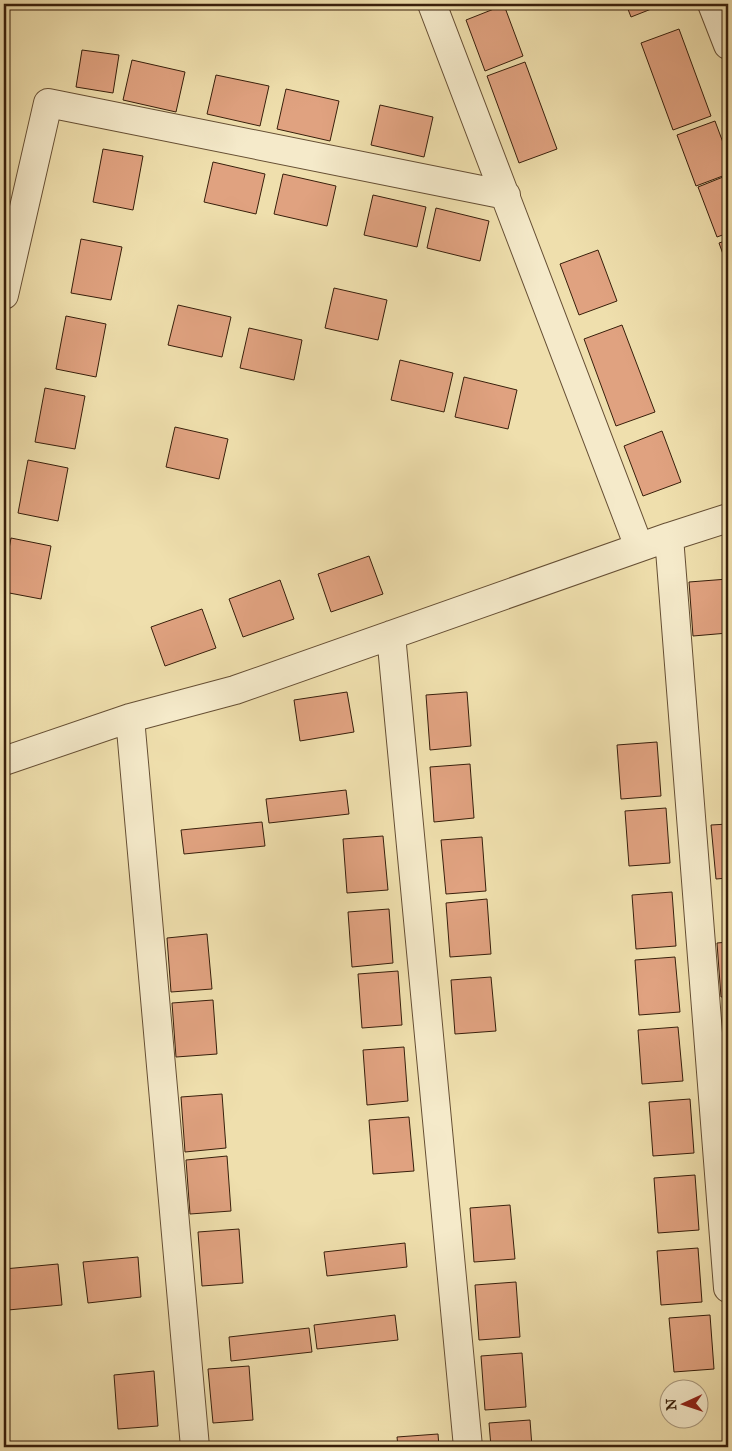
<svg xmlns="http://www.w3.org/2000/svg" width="732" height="1451" viewBox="0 0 732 1451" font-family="'IM FELL Great Primer',serif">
	<rect width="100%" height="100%" fill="#efdfad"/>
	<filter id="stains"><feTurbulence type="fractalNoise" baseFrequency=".004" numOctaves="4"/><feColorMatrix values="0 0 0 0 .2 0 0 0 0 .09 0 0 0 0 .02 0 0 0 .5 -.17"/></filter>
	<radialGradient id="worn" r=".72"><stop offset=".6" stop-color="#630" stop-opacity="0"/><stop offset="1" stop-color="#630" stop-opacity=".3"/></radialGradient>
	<path fill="#e0a280" stroke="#381f0b" d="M626 4H664L631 17Z
		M504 5 523 56 485 71 466 20Z
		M679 29 711 116 673 130 641 43Z
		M82 50 119 55 113 93 76 87Z
		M132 60 185 72 176 112 123 100Z
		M525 62 557 149 519 163 487 76Z
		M216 75 269 86 260 126 207 114Z
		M286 89 339 101 330 141 277 129Z
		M380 105 433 117 424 157 371 145Z
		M715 121 728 156V174L696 186 677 135Z
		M103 149 143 156 133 210 93 202Z
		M213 162 265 174 256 214 204 202Z
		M283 174 336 186 327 226 274 214Z
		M728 175V233L717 237 698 187Z
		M373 195 426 207 417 247 364 235Z
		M436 208 489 221 480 261 427 248Z
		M81 239 122 247 111 300 71 293Z
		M728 240V268L719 243Z
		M598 250 617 301 579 315 560 264Z
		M334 288 387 300 378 340 325 328Z
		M178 305 231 317 222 357 168 345Z
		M66 316 106 324 96 377 56 369Z
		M622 325 655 412 616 426 584 339Z
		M249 328 302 340 294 380 240 368Z
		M400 360 453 373 444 412 391 400Z
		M464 377 517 390 508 429 455 417Z
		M45 388 85 396 75 449 35 442Z
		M175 427 228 439 219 479 166 467Z
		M662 431 681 482 643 496 624 446Z
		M28 460 68 468 58 521 18 513Z
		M11 538 51 546 41 599 4 592V577Z
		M369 556 383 594 331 612 318 574Z
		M728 579V633L693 636 689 582Z
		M280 580 294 619 243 637 229 599Z
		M202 609 216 648 165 666 151 627Z
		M347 692 354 732 300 741 294 700Z
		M467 692 471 746 430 750 426 695Z
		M657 742 661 796 621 799 617 745Z
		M470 764 474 818 434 822 430 767Z
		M346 790 349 814 269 823 266 799Z
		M666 808 670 863 629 866 625 811Z
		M262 822 265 846 184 854 181 830Z
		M728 824V878L716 879 711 825Z
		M383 836 388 890 347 893 343 839Z
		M482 837 486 891 446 894 441 840Z
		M672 892 676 946 636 949 632 895Z
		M487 899 491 954 450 957 446 903Z
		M389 909 393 963 352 967 348 912Z
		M207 934 212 989 171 992 167 938Z
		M728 942V996L721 997 717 943Z
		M675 957 680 1012 639 1015 635 960Z
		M398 971 402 1025 362 1028 358 974Z
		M491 977 496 1031 455 1034 451 980Z
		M213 1000 217 1054 176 1057 172 1003Z
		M678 1027 683 1081 642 1084 638 1030Z
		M404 1047 408 1101 367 1105 363 1050Z
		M222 1094 226 1148 185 1152 181 1097Z
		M690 1099 694 1153 653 1156 649 1102Z
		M409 1117 414 1171 373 1174 369 1120Z
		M227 1156 231 1211 190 1214 186 1160Z
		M695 1175 699 1230 658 1233 654 1178Z
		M510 1205 515 1259 474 1262 470 1208Z
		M239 1229 243 1283 202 1286 198 1232Z
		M405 1243 407 1267 327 1276 324 1252Z
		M698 1248 702 1302 661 1305 657 1251Z
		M138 1257 141 1297 88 1303 83 1262Z
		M58 1264 62 1305 8 1310 4 1269Z
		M516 1282 520 1337 479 1340 475 1285Z
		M395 1315 398 1340 317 1349 314 1325Z
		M710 1315 714 1369 674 1372 669 1318Z
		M309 1328 312 1352 231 1361 229 1337Z
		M522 1353 526 1407 485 1410 481 1356Z
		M249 1366 253 1420 213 1423 208 1369Z
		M154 1371 158 1426 118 1429 114 1375Z
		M530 1420 532 1447H491L489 1423Z
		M438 1434 439 1447H398L397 1437Z"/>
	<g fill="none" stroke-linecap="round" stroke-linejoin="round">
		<defs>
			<path id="minor" d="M432 4 639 547
				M712 4 728 45
				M4 295 48 103 506 195
				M669 537 728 1288
				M391 635 468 1447
				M130 718 195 1447
				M4 761 130 718 235 690 669 537 728 518"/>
		</defs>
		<use href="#minor" stroke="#664f34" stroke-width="30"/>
		<use href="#minor" stroke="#f5eaca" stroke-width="28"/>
	</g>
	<rect width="732" height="1451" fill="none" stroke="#efdfad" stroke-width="20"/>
	<rect x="5" y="5" width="722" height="1441" fill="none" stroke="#381f0b" stroke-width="2.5"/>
	<rect x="10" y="10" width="712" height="1431" fill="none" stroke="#381f0b"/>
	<g transform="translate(684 1404) rotate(267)"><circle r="24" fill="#f5eaca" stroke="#a9997e"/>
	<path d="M0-4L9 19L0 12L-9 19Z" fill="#8f2418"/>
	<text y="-8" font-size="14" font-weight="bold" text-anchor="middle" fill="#381f0b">N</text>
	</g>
	<rect width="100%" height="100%" filter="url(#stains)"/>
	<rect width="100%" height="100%" fill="url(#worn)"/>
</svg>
